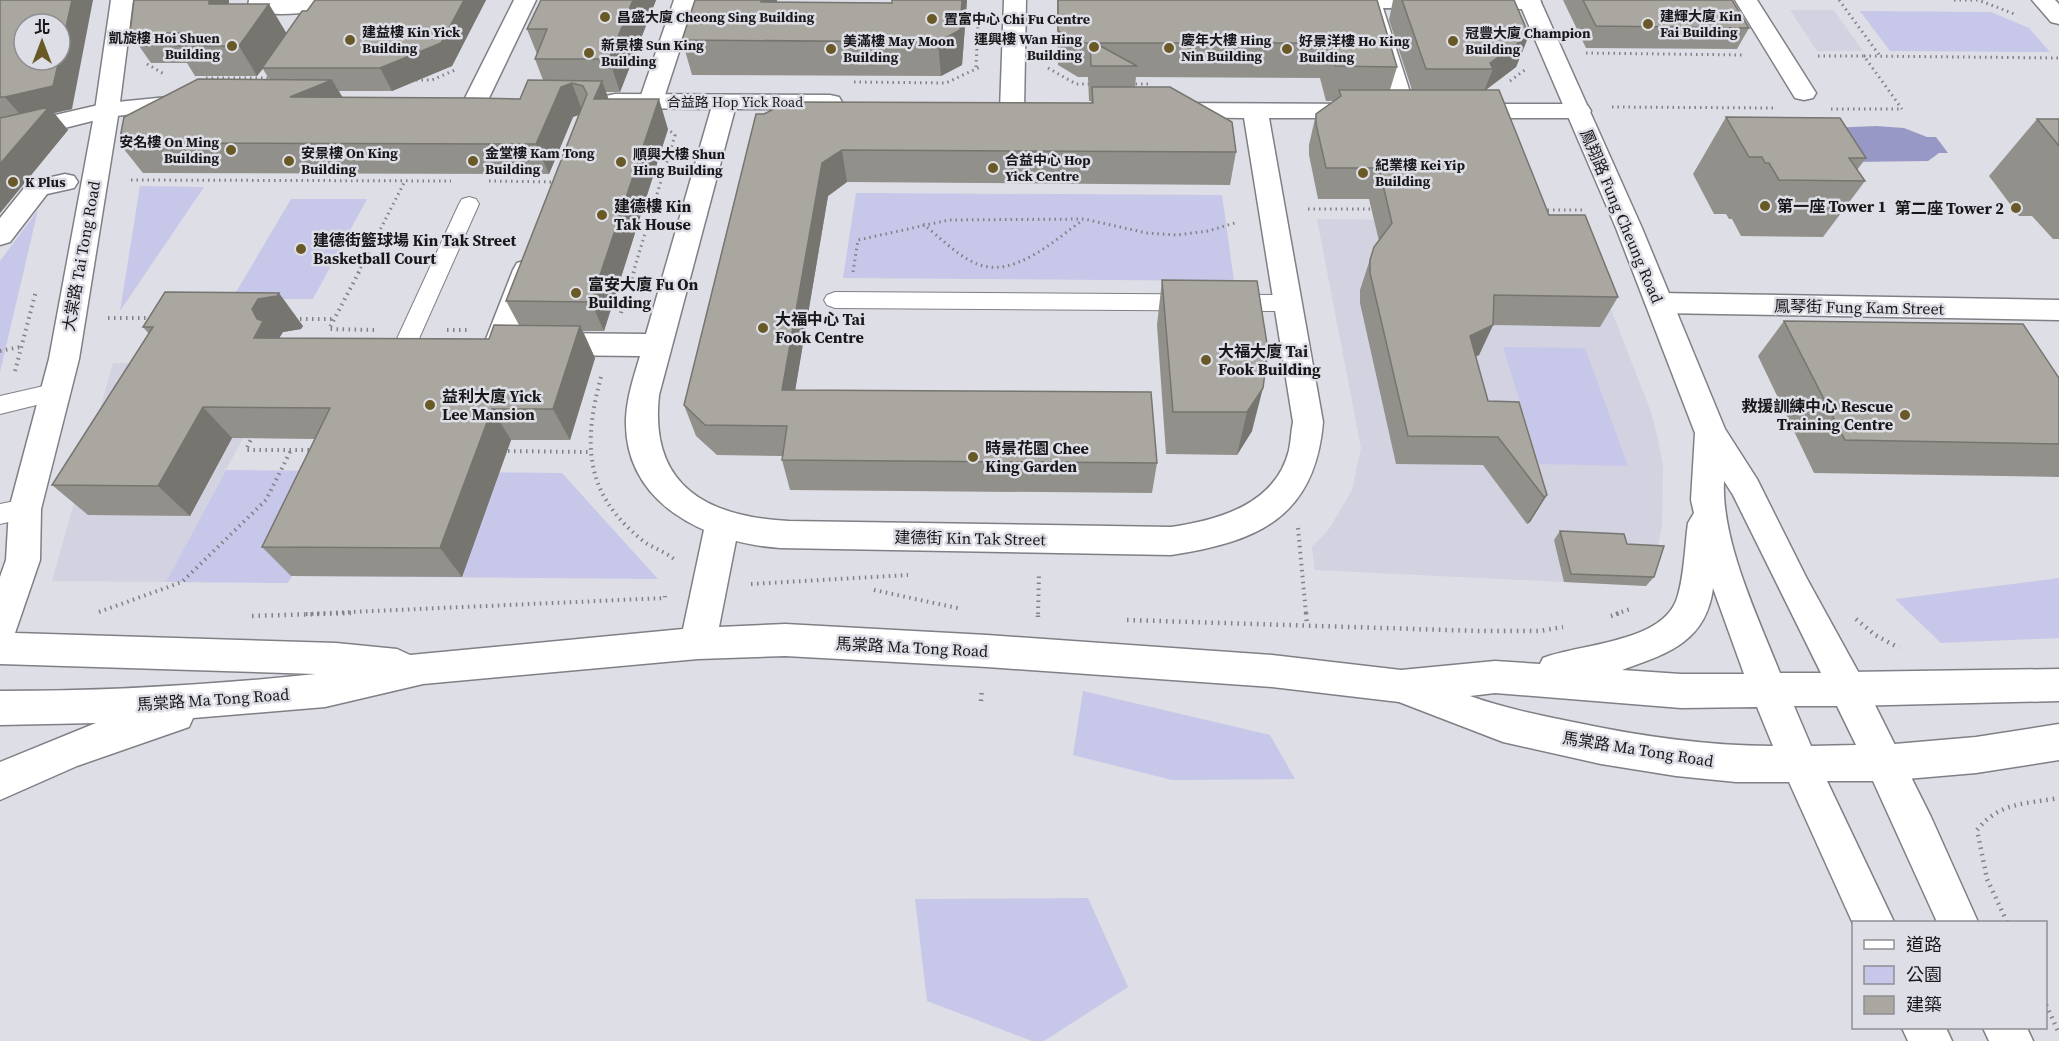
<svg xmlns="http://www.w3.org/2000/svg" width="2059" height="1041" viewBox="0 0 2059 1041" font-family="'Source Serif 4','Noto Sans TC',serif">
	<rect width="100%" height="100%" fill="#dedee6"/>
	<path fill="#d2d2e1" d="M1790 10H1834L1863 51H1817Z
		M1317 219 1577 222 1651 412 1658 439 1663 467 1662 526 1656 555 1646 586 1315 570 1312 547 1329 529 1352 490 1361 448Z
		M113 363 282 365 166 582 52 581Z"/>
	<path fill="#c7c7ea" d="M1860 11 1991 12 2029 28 2050 52 1890 51Z
		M140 186 204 187 120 311Z
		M856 193 1222 195 1234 281 843 278Z
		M291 199H367L313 299H232Z
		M38 210 0 372V261Z
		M1503 347 1585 348 1628 466 1539 464Z
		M226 470 562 473 658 579 292 576 288 583 166 582Z
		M2059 578V638L1941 643 1895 599Z
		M1083 691 1270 735 1295 779 1172 780 1073 755Z
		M1088 898 1128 987 1044 1041H1032L927 1001 915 899Z"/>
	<path fill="#9898c6" d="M1876 126 1904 128 1927 137H1936L1948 153H1939L1928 161 1852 162 1829 128Z"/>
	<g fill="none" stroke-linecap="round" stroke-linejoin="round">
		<defs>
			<path id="service" d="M469 197 476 199 479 204 417 343 414 349 406 351 398 349 395 343 459 204 462 199Z
				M835 292 1287 295 1295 297 1298 303 1295 309 1287 311 835 308 827 305 824 300 827 295Z
				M57 383 65 386 69 392 65 398 0 414V396Z
				M25 499 34 502 38 509 34 516 0 524V504Z"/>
			<path id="pedestrian" d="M674 0H696L663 101 660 106 651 108 642 106 639 101Z
				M1360 0H1540L1541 2 1538 7 1530 9 1383 8 1416 111 1413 116 1404 118 1395 116 1392 111Z
				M107 103 116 105 119 110 116 115 25 138 0 139V123L25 122Z
				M65 174 74 176 78 182 74 188 47 194 10 242 0 245V218L29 182Z
				M527 260 537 263 541 270 514 344 509 352 499 355 489 352 484 344 513 270 517 263Z"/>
			<path id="minor" d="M249 0H320L313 11C295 15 269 15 251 11L248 6Z
				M514 0H536L488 100 485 105 476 107 467 105 464 100Z
				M1004 0H1026L1024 110 1021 115 1012 117 1003 115 1000 110Z
				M1735 0H1757L1816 93 1813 98 1804 100 1795 98Z
				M2032 0H2055L2059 4V24L2051 22Z
				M615 94 830 95 839 97 842 102 839 107 830 109H735L659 395C649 486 707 517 789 521L1171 527C1219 520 1276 504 1289 450 1291 441 1291 431 1293 422L1244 118 1166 117 1157 115 1154 110 1157 105 1166 103 1367 104 1376 106 1379 111 1376 116 1367 118H1269L1323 422C1315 517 1258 542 1171 555L780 548C707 543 623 504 626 418 627 397 634 376 640 356L545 355 535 352 530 344 535 336 545 333 646 334 711 109 615 108 606 106 603 101 606 96Z
				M188 95 197 97 200 102 197 107 107 117 98 115 95 110 98 105 107 103Z
				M1463 104H1579L1588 106 1591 111 1588 116 1579 118H1463L1454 116 1451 111 1454 106Z
				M1659 293 2059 300V320L1659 313 1649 310 1645 303 1649 296Z
				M2059 669V701L1848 706 1835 701 1830 689 1835 677 1848 672Z
				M2059 724V760L1976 773 1883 781 1870 776 1864 763 1870 750 1883 745 1976 737Z"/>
			<path id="tertiary" d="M111 0H133L119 110 79 359 41 509 40 560 15 633 336 643 397 649 410 655 683 629 705 525 710 515 722 511 734 515 739 525 719 627 785 624 987 635 1272 655 1401 670 1495 661 1540 664 1543 658C1579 644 1659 643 1676 601 1684 582 1685 544 1688 523L1694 513 1691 500 1695 433 1616 228 1518 0H1540L1642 228 1725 429 1757 479 1806 577 1861 677 1931 817 1978 922H1937L1873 781H1827L1894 922H1854V926L1789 782H1736L1676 776 1601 764 1503 742 1399 702 1272 687 987 667 785 656 698 659 423 684 325 707 193 718 189 727 77 766 0 800V762L96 723 0 725V691C106 691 211 685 316 674L0 664V577L6 560 9 509 49 359 95 110ZM1724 481 1733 495 1821 673H1780C1758 617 1721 541 1724 481ZM1713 588 1744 674H1681L1622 670C1667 654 1706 642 1713 588ZM1495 693 1681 708 1757 707 1773 746C1706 746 1639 736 1573 722 1538 715 1504 708 1470 696ZM1794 706H1837L1856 745 1811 746Z
				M1902 1028H1946L1952 1041H1908Z
				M1983 1028H2027L2033 1041H1989Z"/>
		</defs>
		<use href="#service" stroke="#7f7f86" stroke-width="2"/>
		<use href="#pedestrian" stroke="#7f7f86" stroke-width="3"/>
		<use href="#minor" stroke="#7f7f86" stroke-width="3"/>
		<use href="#tertiary" stroke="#7f7f86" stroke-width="3"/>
		<path stroke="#818186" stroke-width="3" stroke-dasharray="1.5 4" stroke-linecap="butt" d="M1839 0 1880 56
			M1954 0H1978L2017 15
			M1586 53 1744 55
			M1818 56H1864L1902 109
			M1864 56 2059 58
			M147 64 164 74
			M976 67 978 26
			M1048 68 1076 84H1093
			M206 78H274
			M416 80H432L455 70
			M1510 81 1526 69
			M854 82 946 83 980 67
			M1130 84H1150
			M1612 107 1775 108
			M1831 109H1902
			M131 180 451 181
			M489 181 556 182
			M1308 209H1375
			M1542 210H1585
			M923 224C940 237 959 258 980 265 1016 277 1056 239 1083 220
			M853 272 858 240 949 220 1084 219 1147 233 1177 235 1208 231 1238 222
			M358 273 405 181
			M633 273 675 135 670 131"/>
		<path stroke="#818186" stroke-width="4" stroke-dasharray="1.5 4.5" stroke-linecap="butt" d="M359 272 329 329 377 330
			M621 313 634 272
			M108 318H152
			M294 319H334
			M447 330H467
			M0 351 20 347
			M15 371 36 291
			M601 377C583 444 584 493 642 540 652 548 664 551 674 559
			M253 435 246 450H314
			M502 451 588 452
			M1298 528 1306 614
			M751 584 908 575
			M874 590 962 609
			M99 612 182 582 266 500 291 450
			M306 614 665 598V596
			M1038 614 1039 574
			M1616 614 1633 608"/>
		<path stroke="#818186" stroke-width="4.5" stroke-dasharray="1.5 5" stroke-linecap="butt" d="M1306 613 1307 625
			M252 616 351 613
			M1611 616 1620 613
			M1038 617V613
			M1856 619 1875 635 1899 648
			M1127 620 1479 631H1540L1563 627
			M981 701 982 688
			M2007 922 1987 879 1977 830C1999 802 2026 804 2059 798
			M2046 1005 2059 1033"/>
		<use href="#service" fill="#fff" fill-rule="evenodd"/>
		<use href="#pedestrian" fill="#fff" fill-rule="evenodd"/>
		<use href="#minor" fill="#fff" fill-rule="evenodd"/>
		<use href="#tertiary" fill="#fff" fill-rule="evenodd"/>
	</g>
	<path fill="#91908a" d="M0 0 72 109 54 113 68 130 0 213Z
		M315 0H486L452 66 392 91H339L343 98 520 99 543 80 535 59 537 54 527 29 541 0H656L620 92H606L608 99 668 129 604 331H583L595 358 570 440H511L462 577 291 576 262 547 315 439 232 438 190 516 88 515 52 485 149 334 143 327 303 326 301 329 283 332 279 338 489 339 519 325 506 301 579 115 573 117 549 174 143 173 119 143 269 79 263 69 257 76H195L187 63H151L130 33 229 4 286 33 307 11Z
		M695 0H777V2L892 3 967 0 962 65 941 76 692 75 682 40Z
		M1057 0H1377L1397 67 1390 90H1412L1389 20 1393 0H1514L1529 35 1516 67 1486 90 1549 215 1618 297 1600 327 1493 325 1479 355 1475 357 1488 401 1547 495 1530 522 1527 524 1483 465 1396 464 1360 303V290L1374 247 1379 241 1369 199H1318L1309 155V145L1316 114 1334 101H1326L1320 78 1136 77 1135 87 1236 152 1230 185 847 182 828 196 795 390 1157 463 1152 493 790 490 782 460V456L717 455 696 436 684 405 756 114 1091 103V101H1089L1088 77H1078L1058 65Z
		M1563 0H1732L1749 28 1737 49 1586 48Z
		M1726 117 1866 158 1857 170 1865 181 1823 237 1741 236 1732 219H1729L1726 214H1714L1693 174Z
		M2037 119H2059V239H2053L2032 216H2019L1989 176Z
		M1162 280 1257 281 1252 431 1237 455 1166 454 1157 325Z
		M1784 321 2059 378V477L1814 473 1758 356Z
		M1560 531 1654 577 1646 586 1564 582 1554 540Z"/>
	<path fill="#767570" d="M72 0H93L72 109 54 113 68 130 0 213V164L25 120 5 97 60 60V54Z
		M209 0H229L228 34 209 4Z
		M464 0H486L452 66 392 91 380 68Z
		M633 0H656L620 92 609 59Z
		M761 0H777L768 36 761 2Z
		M962 0H967L962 65 941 76 938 42Z
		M269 4 287 34 257 76 239 46Z
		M1529 35 1516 67 1484 91 1493 69 1490 63Z
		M332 80 350 110 290 97Z
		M602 81 613 111 594 99Z
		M572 83 583 113 573 117 549 174 536 144 561 87Z
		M659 99 668 129 604 331 591 302Z
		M842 150 847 182 828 196 790 421 782 390 822 163Z
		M279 293 303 326 301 329 283 332 278 340 254 338 257 319 252 309 258 299Z
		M1493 325 1479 355 1456 366 1470 336Z
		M580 326 595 358 570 440 553 409Z
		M1263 388 1252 431 1237 455 1247 412Z
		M203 407 232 438 190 516 158 486Z
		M492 409 511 440 462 577 440 548Z
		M1547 495 1530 522 1527 524 1544 497Z"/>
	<path fill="#a9a7a0" stroke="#767570" stroke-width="1.5" d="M0 0H72L60 54V24H24V60H59L53 86 5 97H0Z
		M134 0H209V4H269L239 46H175L184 33H130Z
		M315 0H464L441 43 380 68H262L302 11H307Z
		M541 0H633L609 59H535L547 29H527Z
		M695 0H761V2L892 3V0H962L960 30 938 42 682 40Z
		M1058 0H1377L1397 67 1335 66 1329 43H1095L1137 66H1091L1090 43H1079L1058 31Z
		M1402 0H1514L1529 35 1490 63 1493 69H1426Z
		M1583 0H1732L1749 28 1596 26Z
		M198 79 332 80 290 97 474 98 520 99 528 80 602 81 594 99H659L591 302 506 301 587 94 583 86 572 83 561 87 536 144 119 143 124 117Z
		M1092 87H1170L1232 122 1236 152 842 150 822 163 782 390 1151 392 1157 463 782 460 787 426 705 425 684 405 756 114H764L788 102 1093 103Z
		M1339 90H1499L1549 215H1585L1618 297 1494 295 1493 325 1470 336 1488 401 1519 402 1547 495 1544 497 1498 437 1408 436 1370 273V260L1374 247 1392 223 1379 168H1326L1316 124V114L1341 96Z
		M49 107 0 164V118L5 117Z
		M1726 117 1840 118 1866 158H1849L1865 181 1779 180 1769 163H1765L1762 157H1749Z
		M2037 119H2059V146Z
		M1162 280 1257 281 1268 350 1263 388 1247 412H1173Z
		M165 292 279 293 277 296 258 299 252 309 257 319 263 321 254 338 489 339 494 325 580 326 553 409H492L440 548 262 547 330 408 203 407 158 486 52 485 153 327H143Z
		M1784 321 2023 324 2059 378V444L1845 440Z
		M1560 531 1624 534 1627 544 1664 546 1654 577 1571 574Z"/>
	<g fill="#695926" stroke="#dedee6" stroke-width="2">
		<circle cx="605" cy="17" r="6"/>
		<circle cx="932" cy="19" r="6"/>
		<circle cx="1648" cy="24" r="6"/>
		<circle cx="350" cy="40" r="6"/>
		<circle cx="1453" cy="41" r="6"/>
		<circle cx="232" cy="46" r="6"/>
		<circle cx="1094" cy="47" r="6"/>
		<circle cx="1169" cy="48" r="6"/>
		<circle cx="831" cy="49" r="6"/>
		<circle cx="1287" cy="49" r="6"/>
		<circle cx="589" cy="53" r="6"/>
		<circle cx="231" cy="150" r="6"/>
		<circle cx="289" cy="161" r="6"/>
		<circle cx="473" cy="161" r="6"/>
		<circle cx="621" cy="162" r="6"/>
		<circle cx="993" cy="168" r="6"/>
		<circle cx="1363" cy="173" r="6"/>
		<circle cx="13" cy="182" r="6"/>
		<circle cx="1765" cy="206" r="6"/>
		<circle cx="2016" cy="208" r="6"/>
		<circle cx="602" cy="215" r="6"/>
		<circle cx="301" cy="249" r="6"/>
		<circle cx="576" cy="293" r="6"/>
		<circle cx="763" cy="328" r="6"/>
		<circle cx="1206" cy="360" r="6"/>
		<circle cx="430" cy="405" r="6"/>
		<circle cx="1905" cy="415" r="6"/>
		<circle cx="973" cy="457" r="6"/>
	</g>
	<g text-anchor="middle" stroke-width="5" stroke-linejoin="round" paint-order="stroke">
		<g font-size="14" font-weight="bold" fill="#18181a" stroke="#dedee6" text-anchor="start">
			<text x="1660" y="21">建輝大廈 Kin<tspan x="1660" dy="16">Fai Building</tspan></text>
			<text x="617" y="22">昌盛大廈 Cheong Sing Building</text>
			<text x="944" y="24">置富中心 Chi Fu Centre</text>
			<text x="362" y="37">建益樓 Kin Yick<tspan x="362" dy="16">Building</tspan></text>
			<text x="1465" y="38">冠豐大廈 Champion<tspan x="1465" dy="16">Building</tspan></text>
			<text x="220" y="43" text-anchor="end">凱旋樓 Hoi Shuen<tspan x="220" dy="16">Building</tspan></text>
			<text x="1082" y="44" text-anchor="end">運興樓 Wan Hing<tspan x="1082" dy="16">Building</tspan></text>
			<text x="1181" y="45">慶年大樓 Hing<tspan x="1181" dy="16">Nin Building</tspan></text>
			<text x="843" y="46">美滿樓 May Moon<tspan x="843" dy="16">Building</tspan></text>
			<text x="1299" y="46">好景洋樓 Ho King<tspan x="1299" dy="16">Building</tspan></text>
			<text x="601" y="50">新景樓 Sun King<tspan x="601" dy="16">Building</tspan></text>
			<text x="219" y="147" text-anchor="end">安名樓 On Ming<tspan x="219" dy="16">Building</tspan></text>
			<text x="301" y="158">安景樓 On King<tspan x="301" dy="16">Building</tspan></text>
			<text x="485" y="158">金堂樓 Kam Tong<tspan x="485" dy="16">Building</tspan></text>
			<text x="633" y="159">順興大樓 Shun<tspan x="633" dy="16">Hing Building</tspan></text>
			<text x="1005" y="165">合益中心 Hop<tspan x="1005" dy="16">Yick Centre</tspan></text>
			<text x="1375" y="170">紀業樓 Kei Yip<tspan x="1375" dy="16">Building</tspan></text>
			<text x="25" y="187">K Plus</text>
		</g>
		<g font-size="14" fill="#18181a" stroke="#dedee6">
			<text x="735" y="107">合益路 Hop Yick Road</text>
		</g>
		<g font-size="16" font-weight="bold" fill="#18181a" stroke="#dedee6" text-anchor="start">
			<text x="614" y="212">建德樓 Kin<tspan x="614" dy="18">Tak House</tspan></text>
			<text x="1777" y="212">第一座 Tower 1</text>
			<text x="2004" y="214" text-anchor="end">第二座 Tower 2</text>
			<text x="313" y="246">建德街籃球場 Kin Tak Street<tspan x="313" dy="18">Basketball Court</tspan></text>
			<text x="588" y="290">富安大廈 Fu On<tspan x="588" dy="18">Building</tspan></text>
			<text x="775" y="325">大福中心 Tai<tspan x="775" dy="18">Fook Centre</tspan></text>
			<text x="1218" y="357">大福大廈 Tai<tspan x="1218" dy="18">Fook Building</tspan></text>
			<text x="442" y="402">益利大廈 Yick<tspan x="442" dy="18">Lee Mansion</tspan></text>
			<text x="1893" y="412" text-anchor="end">救援訓練中心 Rescue<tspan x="1893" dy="18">Training Centre</tspan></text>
			<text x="985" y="454">時景花園 Chee<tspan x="985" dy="18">King Garden</tspan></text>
		</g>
		<g font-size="16" fill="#18181a" stroke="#dedee6">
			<text transform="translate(1622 216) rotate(67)" y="6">鳳翔路 Fung Cheung Road</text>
			<text transform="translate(81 256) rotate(-80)" y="6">大棠路 Tai Tong Road</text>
			<text transform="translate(1859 307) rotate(1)" y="6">鳳琴街 Fung Kam Street</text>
			<text transform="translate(970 538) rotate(1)" y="6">建德街 Kin Tak Street</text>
			<text transform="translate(912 647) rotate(3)" y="6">馬棠路 Ma Tong Road</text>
			<text transform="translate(213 699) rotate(-4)" y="6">馬棠路 Ma Tong Road</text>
			<text transform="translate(1638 749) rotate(9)" y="6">馬棠路 Ma Tong Road</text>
		</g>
	</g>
	<rect x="1852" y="921" width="195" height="108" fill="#dedee6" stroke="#8f8f94" stroke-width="1.5"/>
	<rect x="1864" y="940" width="30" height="9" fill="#ffffff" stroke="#8f8f94" stroke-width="1.5"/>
	<text x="1906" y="951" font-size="18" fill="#18181a">道路</text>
	<rect x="1864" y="966" width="30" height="18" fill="#c7c7ea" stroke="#8f8f94" stroke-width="1.5"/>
	<text x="1906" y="981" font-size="18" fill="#18181a">公園</text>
	<rect x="1864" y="996" width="30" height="18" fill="#a9a7a0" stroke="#8f8f94" stroke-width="1.5"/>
	<text x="1906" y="1011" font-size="18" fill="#18181a">建築</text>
	<g transform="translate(42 42)"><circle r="28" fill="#dedee6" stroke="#8f8f94" stroke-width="1.5"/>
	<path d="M0-4.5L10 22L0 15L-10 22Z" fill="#695926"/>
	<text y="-9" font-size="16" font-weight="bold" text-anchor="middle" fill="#18181a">北</text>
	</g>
</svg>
